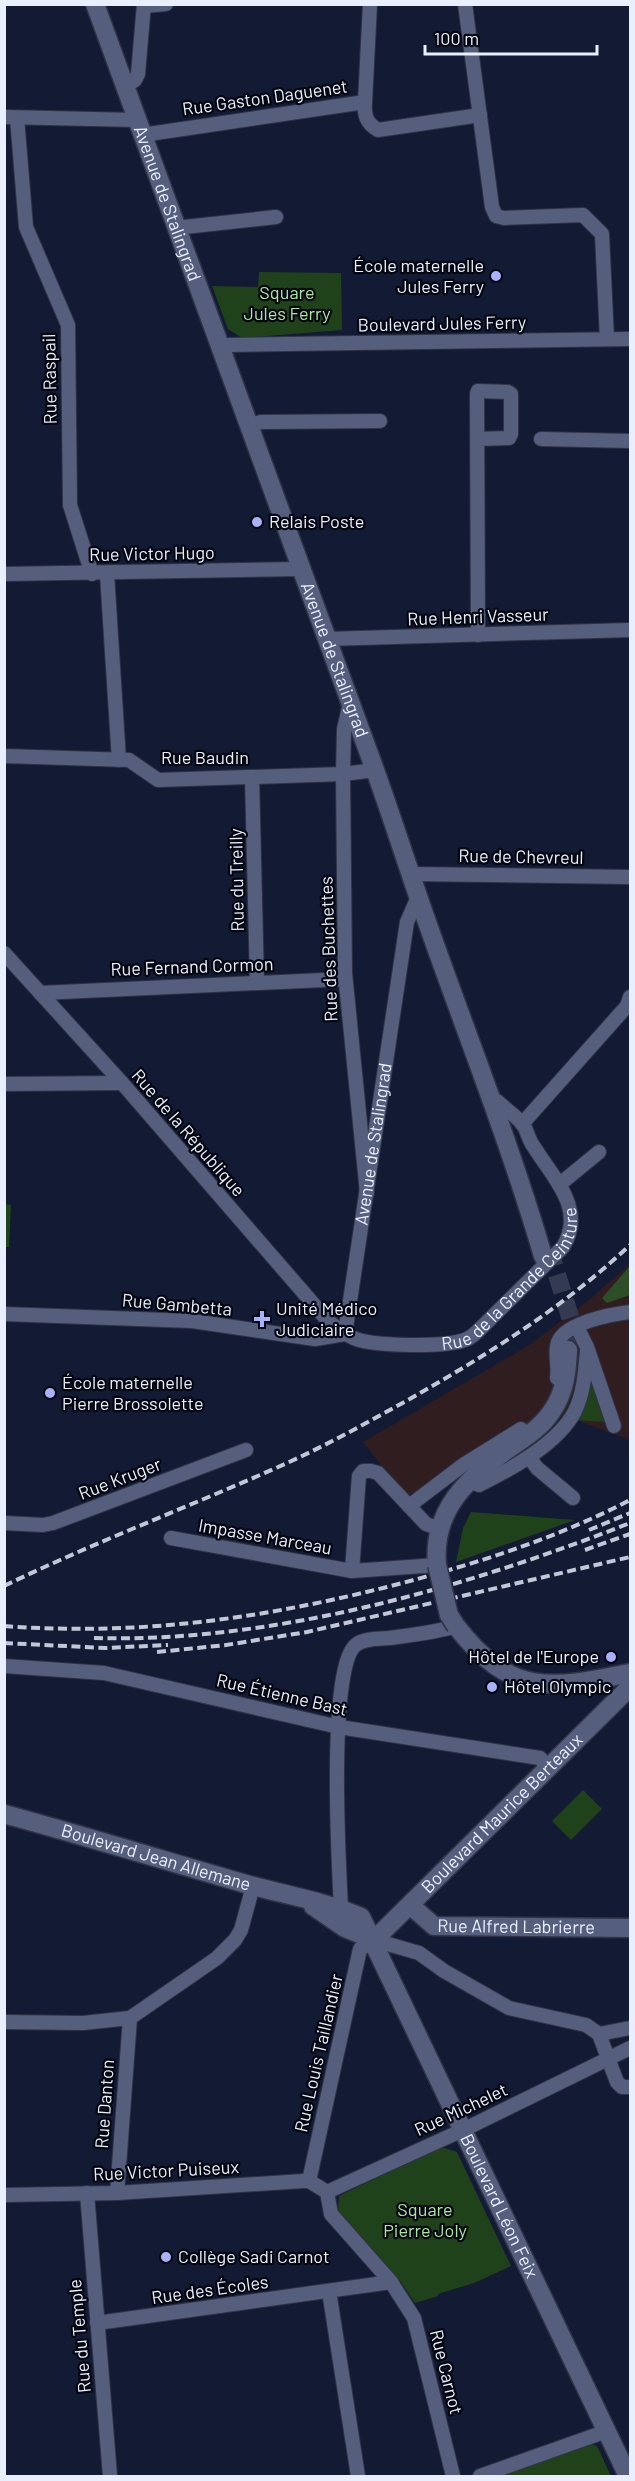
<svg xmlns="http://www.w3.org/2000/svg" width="635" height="2481" viewBox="0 0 635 2481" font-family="Barlow,sans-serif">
	<rect width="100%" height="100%" fill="#131a33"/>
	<path fill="#2f1d20" d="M630 1264V1440L556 1413 406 1497 363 1442 531 1344 590 1299Z"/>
	<path fill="#20421b" d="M259 272 341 273 342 330 242 338 228 329 212 286 258 287Z
		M5 1204 11 1205 9 1247H5Z
		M590 1381H593L607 1422 574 1420Z
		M471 1512 575 1520 456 1562 463 1528Z
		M583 1790 602 1809 571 1840 552 1821Z
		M441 2147 457 2152 511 2266 474 2283 438 2294V2296L415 2303 401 2282 338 2212 339 2196Z
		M589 2443 597 2446 611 2476H508L507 2473Z"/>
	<path fill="#2c4f27" d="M630 1266V1295L607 1303 602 1298Z"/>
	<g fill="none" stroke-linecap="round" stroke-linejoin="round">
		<path stroke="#333a51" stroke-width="18" stroke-dasharray="18 9" stroke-linecap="butt" d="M549 1249 572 1323 574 1349"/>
		<defs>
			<g id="street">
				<path d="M465 4 492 207 496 216 504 218 583 215 602 234 607 339"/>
				<path d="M144 6 166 4"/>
				<path d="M124 87 135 80 138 74 144 4"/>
				<path d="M365 102 370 4"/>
				<path d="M4 117 136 120"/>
				<path d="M17 118 26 227 68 325 70 505 92 574"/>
				<path d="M142 135 365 102C364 115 366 123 378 130L480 115"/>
				<path d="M175 228 276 217"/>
				<path d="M219 349 228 345 630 339"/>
				<path d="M248 426 261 422 380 421"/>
				<path d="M477 439 509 438 511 434V394L508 392 478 391 477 394 478 635"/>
				<path d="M541 439 630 441"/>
				<path d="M4 574 300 569"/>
				<path d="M107 574 119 760"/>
				<path d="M326 639 630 630"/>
				<path d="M350 703 344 729 343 774 345 973 367 1193"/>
				<path d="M4 756 129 760 158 780 343 774 375 770"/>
				<path d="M252 777 257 983"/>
				<path d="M411 874 630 877"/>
				<path id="s1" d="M4 953 122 1083 329 1322C338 1328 345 1335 356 1339 376 1346 447 1348 467 1339 472 1337 477 1332 481 1328L563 1247C586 1209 554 1179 534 1147 529 1141 528 1133 524 1126 518 1117 505 1109 497 1101"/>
				<path d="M40 993 345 979"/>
				<path d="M4 1084 122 1083"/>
				<path d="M522 1124 627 1006 630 997"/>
				<path d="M560 1184 599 1152"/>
				<path d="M4 1314 192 1321 315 1339 345 1334"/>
				<path d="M577 1327 587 1347 614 1426"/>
				<path id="s2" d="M345 1334 407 922 418 897"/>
				<path d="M557 1378C559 1367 555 1356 557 1346 560 1323 613 1314 630 1312"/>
				<path d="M529 1457 537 1468 573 1498"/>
				<path d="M472 1482 479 1485C511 1469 558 1444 575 1411 584 1392 585 1372 587 1351"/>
				<path d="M409 1506 463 1465 521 1429"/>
				<path d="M4 1523 43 1525 53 1523 246 1450"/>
				<path d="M171 1538 352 1571"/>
				<path d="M437 1565 352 1571 359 1476 363 1471H371L378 1473 426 1524 440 1529"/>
				<path d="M4 1666 104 1673 339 1727 540 1758 549 1768"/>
				<path d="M341 1908C339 1869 327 1662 357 1644 366 1638 379 1639 389 1638 411 1635 434 1633 456 1626"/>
				<path d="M4 2022 83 2023 130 2018 217 1958 235 1940 241 1930 253 1886"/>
				<path d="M599 2034 630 2028"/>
				<path d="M309 2181 360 1949 374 1940 419 1953 444 1971 509 2008 586 2025 599 2034 617 2082 622 2087H630"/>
				<path d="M327 2192 463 2130 630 2048"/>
				<path d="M327 2192 331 2214 391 2282 414 2318 453 2476"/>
				<path d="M87 2193 110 2476"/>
				<path d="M117 2193 130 2018"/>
				<path d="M4 2195 117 2193 303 2181H309L327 2192"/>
				<path d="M329 2291 358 2476"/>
				<path d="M97 2323 391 2282"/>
				<path d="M480 2476 607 2431"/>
			</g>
			<g id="secondary">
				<path id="s3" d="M95 4C187 260 281 515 375 770 393 820 409 871 427 922 466 1033 510 1143 543 1256"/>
				<path d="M437 1565C432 1511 467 1478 507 1450 524 1438 541 1428 552 1411 565 1392 567 1372 568 1350"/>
				<path d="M456 1626C511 1697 550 1689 630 1673"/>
				<path id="s4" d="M4 1814C85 1836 166 1861 246 1884 285 1895 324 1901 361 1917L628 2476"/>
				<path id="s5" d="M410 1905 434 1926 630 1928"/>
				<path d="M313 1906 345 1928 374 1940"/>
				<path id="s6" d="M374 1940 630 1687"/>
			</g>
		</defs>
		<use href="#street" stroke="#303347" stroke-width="16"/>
		<use href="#secondary" stroke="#303347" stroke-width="21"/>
		<use href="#street" stroke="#555f7d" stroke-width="14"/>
		<use href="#secondary" stroke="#555f7d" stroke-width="18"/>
		<path stroke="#c3c8d9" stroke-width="4" stroke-dasharray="9 4.5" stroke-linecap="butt" d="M589 1530 630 1513
			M585 1550 630 1534
			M4 1586C97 1541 194 1505 287 1463 329 1444 368 1422 408 1400 487 1355 564 1307 630 1245
			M4 1626C137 1636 259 1619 387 1587 472 1565 553 1540 630 1500
			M94 1638C274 1643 464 1588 630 1523
			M4 1643 105 1648 168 1645
			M157 1652 226 1645 307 1632 630 1557"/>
		<defs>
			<path id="secondary-bridge" d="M437 1565 449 1615 456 1626"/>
		</defs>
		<use href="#secondary-bridge" stroke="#303347" stroke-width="21" stroke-linecap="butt"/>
		<use href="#secondary-bridge" stroke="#555f7d" stroke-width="18"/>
	</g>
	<g fill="#a9b0fc" stroke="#040610" stroke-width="2">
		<circle cx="496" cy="276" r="6"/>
		<circle cx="257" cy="522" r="6"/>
		<path d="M259 1310h6v6h6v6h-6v6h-6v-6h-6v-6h6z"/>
		<circle cx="50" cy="1393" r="6"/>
		<circle cx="611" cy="1657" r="6"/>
		<circle cx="492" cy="1687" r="6"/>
		<circle cx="166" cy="2257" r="6"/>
	</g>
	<g text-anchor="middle" stroke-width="4.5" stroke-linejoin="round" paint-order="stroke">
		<g font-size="18" fill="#eaeffe" stroke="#040610">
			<text transform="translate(265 98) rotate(-8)" y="6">Rue Gaston Daguenet</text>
			<text dy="6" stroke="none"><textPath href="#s3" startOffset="212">Avenue de Stalingrad</textPath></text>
			<text transform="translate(442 324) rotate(-1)" y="6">Boulevard Jules Ferry</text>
			<text transform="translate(50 379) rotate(-91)" y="6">Rue Raspail</text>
			<text transform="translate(152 554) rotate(-1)" y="6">Rue Victor Hugo</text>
			<text transform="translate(478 617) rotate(-2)" y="6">Rue Henri Vasseur</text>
			<text dy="6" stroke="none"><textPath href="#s3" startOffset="698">Avenue de Stalingrad</textPath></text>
			<text x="205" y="764">Rue Baudin</text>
			<text transform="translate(521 857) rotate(1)" y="6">Rue de Chevreul</text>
			<text transform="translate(237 880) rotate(-91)" y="6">Rue du Treilly</text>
			<text transform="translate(329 949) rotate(-92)" y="6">Rue des Buchettes</text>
			<text transform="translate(192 967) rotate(-2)" y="6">Rue Fernand Cormon</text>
			<text transform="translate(188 1133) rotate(49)" y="6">Rue de la République</text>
			<text dy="6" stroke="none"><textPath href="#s2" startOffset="192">Avenue de Stalingrad</textPath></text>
			<text dy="6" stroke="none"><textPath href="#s1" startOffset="710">Rue de la Grande Ceinture</textPath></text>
			<text transform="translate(177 1305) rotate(5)" y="6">Rue Gambetta</text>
			<text transform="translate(120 1479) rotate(-21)" y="6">Rue Kruger</text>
			<text transform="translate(265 1537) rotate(10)" y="6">Impasse Marceau</text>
			<text transform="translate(282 1695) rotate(13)" y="6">Rue Étienne Bast</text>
			<text dy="6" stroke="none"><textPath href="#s6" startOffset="180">Boulevard Maurice Berteaux</textPath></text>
			<text dy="6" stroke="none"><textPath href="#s4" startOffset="158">Boulevard Jean Allemane</textPath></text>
			<text dy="6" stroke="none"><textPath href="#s5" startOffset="114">Rue Alfred Labrierre</textPath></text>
			<text transform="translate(319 2053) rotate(-77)" y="6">Rue Louis Taillandier</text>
			<text transform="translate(105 2104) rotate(-86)" y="6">Rue Danton</text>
			<text transform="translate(461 2110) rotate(-25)" y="6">Rue Michelet</text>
			<text transform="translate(166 2171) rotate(-3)" y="6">Rue Victor Puiseux</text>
			<text dy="6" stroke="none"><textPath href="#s4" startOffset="692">Boulevard Léon Feix</textPath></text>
			<text transform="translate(210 2290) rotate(-8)" y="6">Rue des Écoles</text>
			<text transform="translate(80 2336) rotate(-95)" y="6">Rue du Temple</text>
			<text transform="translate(446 2372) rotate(76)" y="6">Rue Carnot</text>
		</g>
		<g font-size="18" fill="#eaeffe" stroke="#040610" text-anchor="start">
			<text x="484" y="272" text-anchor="end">École maternelle<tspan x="484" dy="21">Jules Ferry</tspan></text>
			<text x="269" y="528">Relais Poste</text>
			<text x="276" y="1315">Unité Médico<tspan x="276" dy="21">Judiciaire</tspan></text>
			<text x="62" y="1389">École maternelle<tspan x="62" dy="21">Pierre Brossolette</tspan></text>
			<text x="599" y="1663" text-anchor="end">Hôtel de l'Europe</text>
			<text x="504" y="1693">Hôtel Olympic</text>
			<text x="178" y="2263">Collège Sadi Carnot</text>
		</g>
		<g font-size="18" fill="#ace5a3" stroke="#040610">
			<text x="287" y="299">Square<tspan x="287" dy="21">Jules Ferry</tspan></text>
			<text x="425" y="2216">Square<tspan x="425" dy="21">Pierre Joly</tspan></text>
		</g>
	</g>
	<rect width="635" height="2481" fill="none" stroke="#eaeffe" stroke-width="12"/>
	<path d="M425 45v9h172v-9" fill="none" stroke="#eaeffe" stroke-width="3"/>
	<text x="434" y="45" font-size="18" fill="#eaeffe" stroke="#040610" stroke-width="4.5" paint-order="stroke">100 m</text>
</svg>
